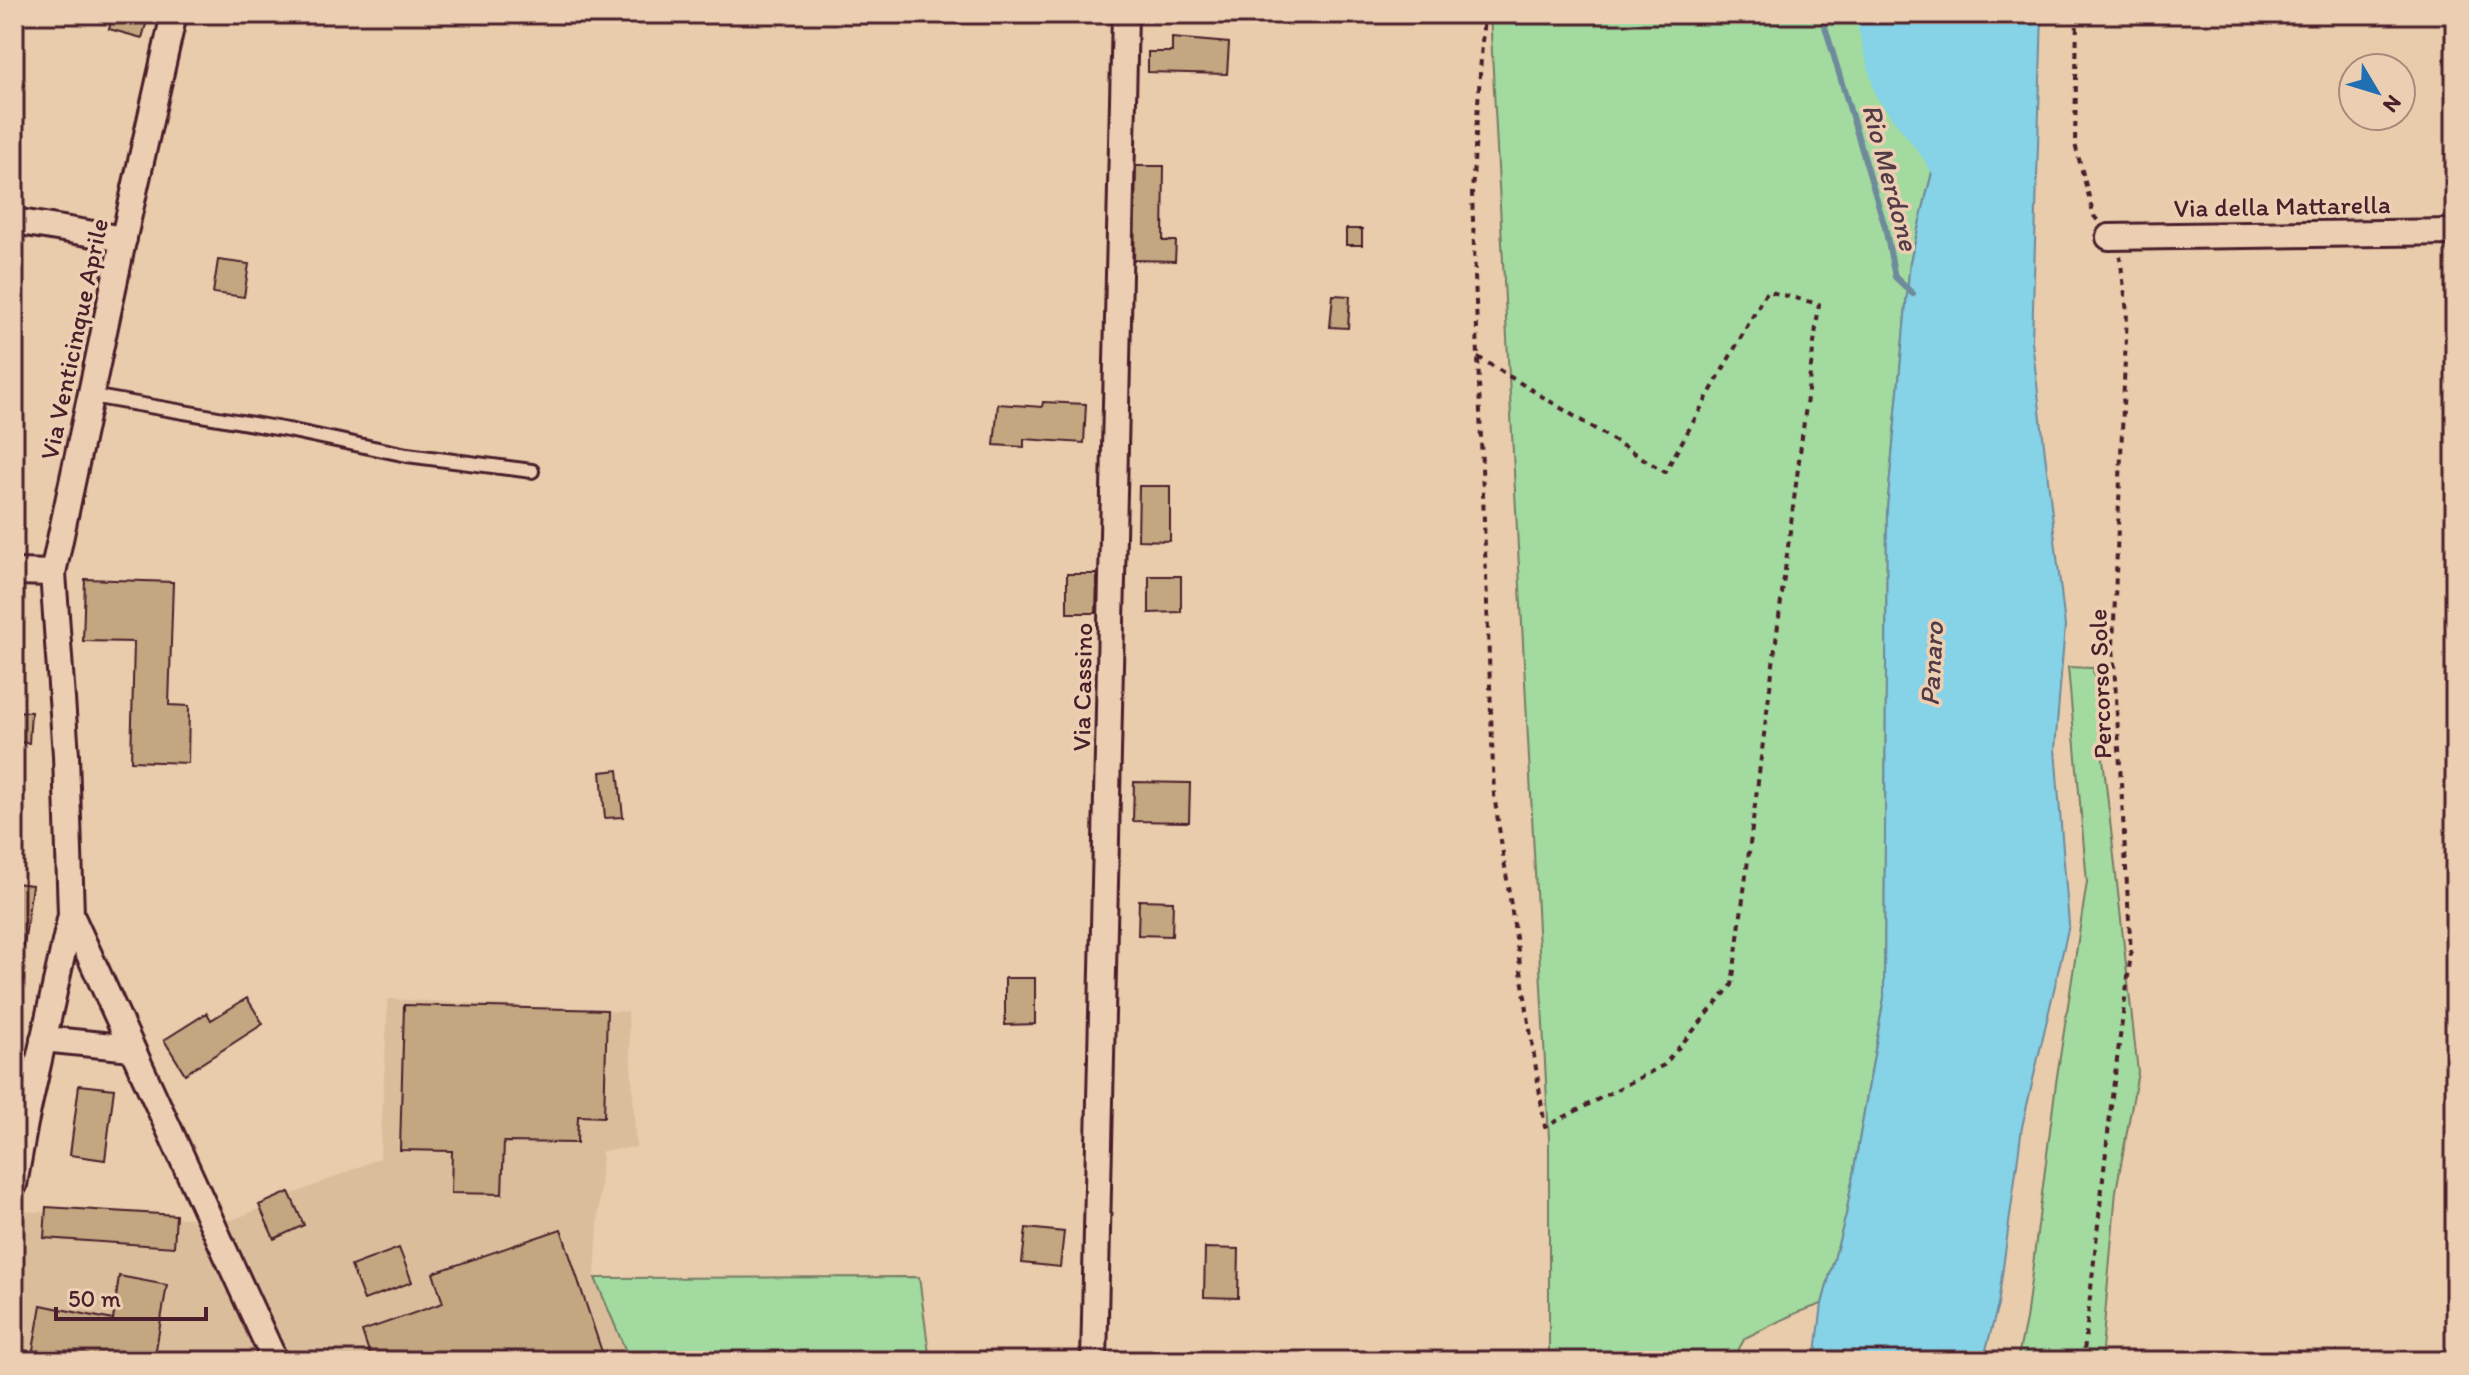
<svg xmlns="http://www.w3.org/2000/svg" width="2469" height="1375" viewBox="0 0 2469 1375" font-family="Itim,sans-serif">
	<rect width="100%" height="100%" fill="#e8ccab"/>
	<filter id="ink" filterUnits="userSpaceOnUse"><feTurbulence type="fractalNoise" baseFrequency=".0125" numOctaves="2"/><feDisplacementMap in="SourceGraphic" scale="16" xChannelSelector="R" yChannelSelector="G"/><feConvolveMatrix kernelMatrix="1 2 1 2 8 2 1 2 1" color-interpolation-filters="sRGB"/></filter>
	<g filter="url(#ink)">
		<path fill="#dabe9c" d="M388 999 628 1012 636 1147 602 1151 595 1278 630 1361H14L15 1211 232 1220 380 1158Z"/>
		<path fill="#a2da9f" stroke="#767c65" stroke-width="2" d="M1490 14H1873L1892 88 1938 148 1910 262 1887 509 1884 998 1846 1215 1822 1304 1796 1313 1745 1338 1732 1361H1549V1139Z
			M2068 667 2093 668 2138 1072 2116 1191 2101 1361H2017L2026 1320 2056 1083 2087 882Z
			M919 1277 930 1361H630L595 1278Z"/>
		<path fill="#86d2e6" stroke="#6e8a9b" stroke-width="2" d="M1873 14H2042L2032 341 2065 626 2055 749 2069 925 2022 1127 1998 1305 1983 1361H1815L1822 1304 1846 1215 1884 998 1887 509 1910 262 1938 148 1892 88Z"/>
		<g fill="none" stroke-linecap="round" stroke-linejoin="round">
			<path stroke="#6e8a9b" stroke-width="6" d="M1817 14 1823 20 1885 227 1895 277 1913 294"/>
			<path stroke="#86d2e6" stroke-width="36" d="M1873 14 1892 88 1938 148 1960 184"/>
		</g>
		<path fill="#c2a780" stroke="#4a1f2b" stroke-width="2" d="M113 14H149L142 38 109 29Z
			M1172 38 1229 43 1227 74 1148 72V52H1172Z
			M1136 166H1164L1163 241H1176L1175 261 1134 260Z
			M1346 229H1362V245H1346Z
			M218 260 249 264 244 297 213 293Z
			M1333 295 1350 296 1348 328 1330 327Z
			M1043 402 1086 404 1084 443 1024 439V447L994 445 998 404 1042 407Z
			M1139 486H1170V541L1138 540Z
			M1067 574H1097L1096 613H1067Z
			M1149 576H1181V612L1149 613Z
			M85 579 173 582 169 705 189 706 188 763 131 761 134 642 83 641Z
			M14 711 31 712 29 743 14 742Z
			M618 770 623 817 605 818 601 772Z
			M1134 782 1190 783 1189 822 1133 821Z
			M14 883 32 885 24 946 14 945Z
			M1139 900 1173 901 1172 936 1138 935Z
			M1005 978H1035V1024L1005 1025Z
			M247 998 263 1024 185 1074 164 1040 207 1013 211 1020Z
			M404 1005 607 1010 604 1117 578 1116 577 1143 504 1142 502 1194 451 1193 452 1151 400 1150Z
			M79 1085 114 1089 105 1160 70 1155Z
			M289 1192 304 1225 274 1239 259 1205Z
			M46 1207 176 1215 174 1247 44 1238Z
			M1026 1228 1064 1232 1060 1267 1022 1263Z
			M561 1229 605 1361H372L362 1331 443 1303 433 1273Z
			M399 1248 412 1282 364 1300 351 1266Z
			M1205 1248 1239 1249 1238 1298 1204 1297Z
			M119 1276 167 1285 154 1361H31L41 1305 113 1320Z"/>
		<g fill="none" stroke-linecap="round" stroke-linejoin="round">
			<defs>
				<path id="service" d="M91 396 288 430 407 455 532 471"/>
				<path id="minor" d="M174 14 122 246 53 573 66 755 71 915 275 1361
					M14 221 124 239
					M2109 237 2455 232
					M14 572 53 573
					M43 1039 132 1048
					M14 1185 25 1123 71 915
					M1094 1361 1125 14"/>
			</defs>
			<use href="#service" stroke="#4a1f2b" stroke-width="18"/>
			<use href="#minor" stroke="#4a1f2b" stroke-width="30"/>
			<path stroke="#4a1f2b" stroke-width="4" stroke-dasharray="6 6" stroke-linecap="butt" d="M2077 14 2075 144 2094 216 2098 221
				M1478 357 1665 472 1767 291 1819 304 1732 985 1664 1065 1545 1127 1494 795 1472 193 1484 14
				M2083 1361 2112 1097 2131 954 2113 646 2127 312 2120 256"/>
			<use href="#service" stroke="#eccfb2" stroke-width="12"/>
			<use href="#minor" stroke="#eccfb2" stroke-width="24"/>
		</g>
	</g>
	<g text-anchor="middle" stroke-width="7" stroke-linejoin="round" paint-order="stroke">
		<g font-size="26" fill="#4a1f2b" stroke="#eccfb2">
			<text transform="translate(2282 206) rotate(-1)" y="9">Via della Mattarella</text>
			<text transform="translate(74 339) rotate(-78)" y="9">Via Venticinque Aprile</text>
			<text transform="translate(2100 684) rotate(-92)" y="9">Percorso Sole</text>
			<text transform="translate(1082 687) rotate(-89)" y="9">Via Cassino</text>
		</g>
		<g font-size="28" font-style="italic" fill="#533a47" stroke="#eccfb2">
			<text transform="translate(1891 177) rotate(75)" y="10">Rio Merdone</text>
			<text transform="translate(1931 664) rotate(-87)" y="10">Panaro</text>
		</g>
	</g>
	<rect width="2469" height="1375" fill="none" stroke="#eccfb2" stroke-width="48"/>
	<rect x="24" y="24" width="2421" height="1327" fill="none" stroke="#4a1f2b" stroke-width="3" filter="url(#ink)"/>
	<g transform="translate(2377 92) rotate(128)"><circle r="38" fill="#eccfb2" stroke="#ab897c" stroke-width="2"/>
	<path d="M0-6L14 30L0 20L-14 30Z" fill="#1f6fb2"/>
	<text y="-12" font-size="22" font-weight="bold" text-anchor="middle" fill="#4a1f2b">N</text>
	</g>
	<path d="M56 1307v12h150v-12" fill="none" stroke="#4a1f2b" stroke-width="4"/>
	<text x="68" y="1307" font-size="24" fill="#4a1f2b" stroke="#eccfb2" stroke-width="6" paint-order="stroke">50 m</text>
</svg>
